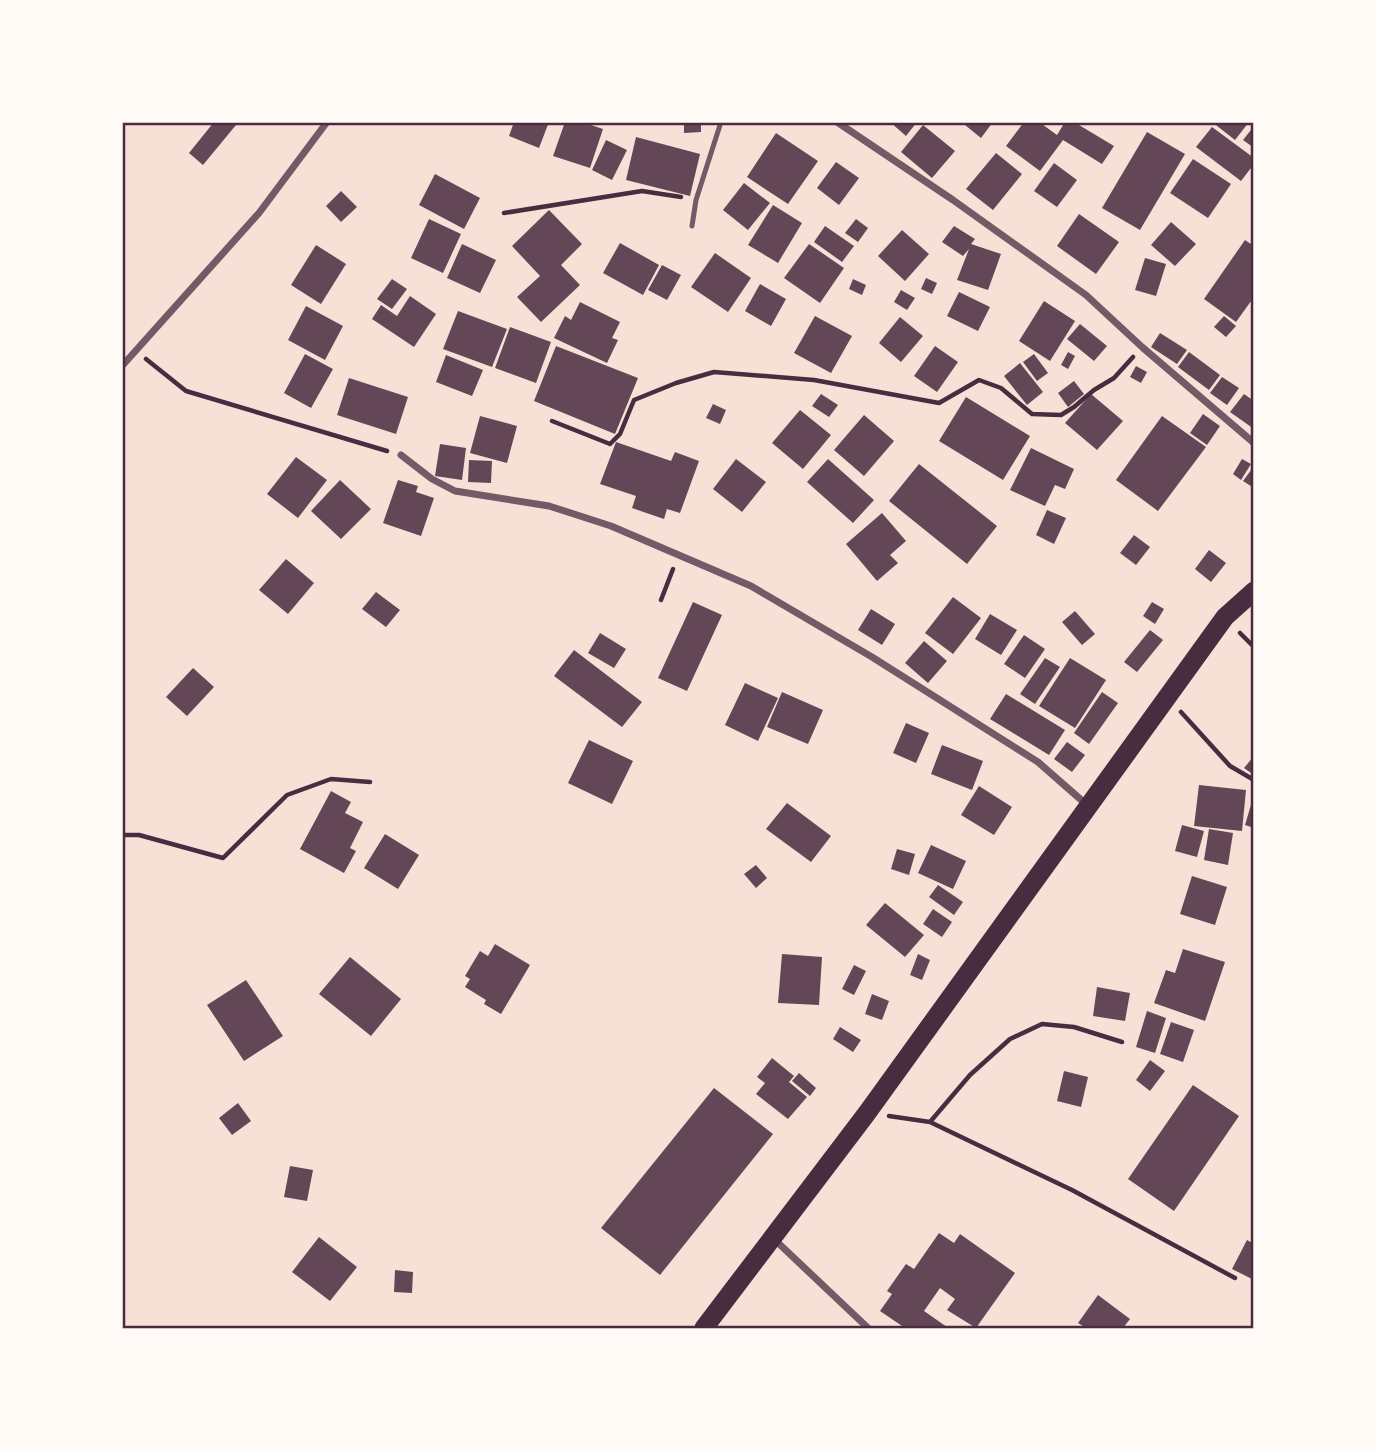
<svg xmlns="http://www.w3.org/2000/svg" width="1376" height="1451" viewBox="0 0 1376 1451" font-family="'Source Serif 4',serif">
	<rect width="100%" height="100%" fill="#f7e1d7"/>
	<path fill="#644757" d="M214 122H233L236 125 203 165 189 153Z
		M514 122H549L539 148 509 136Z
		M565 122H582L603 129 590 168 553 156Z
		M684 122H701V132L684 133Z
		M890 122H917L906 136Z
		M967 122H993L981 138 965 125Z
		M1024 122H1039L1057 135 1065 122H1074L1114 146 1102 164 1063 140 1040 171 1006 146Z
		M1212 122H1249L1235 140Z
		M923 125 955 151 932 178 901 152Z
		M1254 126V148L1243 140Z
		M1212 127 1254 158V164L1241 181 1196 147Z
		M1147 132 1185 154 1140 230 1102 208Z
		M776 133 818 161 788 204 747 177Z
		M636 137 700 154 690 196 626 180Z
		M606 140 627 150 612 180 592 170Z
		M996 153 1022 174 993 210 966 189Z
		M1193 159 1231 184 1208 218 1170 193Z
		M836 162 859 178 839 205 817 188Z
		M1054 163 1077 180 1057 207 1034 191Z
		M435 174 480 198 464 229 419 205Z
		M744 183 770 203 748 230 723 210Z
		M341 191 357 207 341 222 326 206Z
		M773 205 802 223 778 263 748 245Z
		M549 210 582 244 561 265 580 285 541 322 517 297 540 276 512 246Z
		M1079 214 1119 242 1096 274 1057 246Z
		M429 219 461 234 443 273 411 258Z
		M856 219 868 228 858 242 845 233Z
		M1171 222 1196 244 1175 266 1151 245Z
		M825 226 854 246 842 262 814 242Z
		M954 226 975 239 971 244 1001 254 988 290 957 280 969 249 963 256 942 242Z
		M902 230 929 254 905 281 878 256Z
		M1245 240 1254 246V297L1236 322 1204 299Z
		M620 243 659 265 643 295 603 273Z
		M462 244 496 260 480 293 447 278Z
		M809 244 844 268 820 303 784 278Z
		M316 245 346 264 321 304 291 285Z
		M715 253 751 278 728 312 691 287Z
		M1145 258 1166 264 1156 296 1135 290Z
		M662 265 681 275 667 300 648 290Z
		M926 278 937 283 932 294 921 289Z
		M392 279 407 289 392 309 377 299Z
		M853 279 866 285 862 295 849 289Z
		M760 284 786 299 771 326 745 311Z
		M901 290 915 298 907 310 894 302Z
		M959 292 990 307 978 331 947 316Z
		M410 296 436 314 414 347 372 319 381 305 397 316Z
		M1044 301 1075 321 1050 361 1019 341Z
		M580 302 620 322 612 338 618 340 607 363 554 338 565 316 571 320Z
		M306 306 343 326 325 360 288 340Z
		M458 311 507 329 492 367 443 349Z
		M815 316 852 336 831 373 794 353Z
		M1224 316 1236 326 1226 337 1214 327Z
		M900 317 923 336 901 362 879 343Z
		M1080 324 1107 346 1094 361 1067 339Z
		M510 327 551 342 536 383 495 368Z
		M1160 333 1187 350 1177 364 1151 347Z
		M556 346 638 378 615 434 534 401Z
		M935 346 958 362 937 392 914 376Z
		M1068 352 1075 356 1068 369 1061 365Z
		M1189 352 1220 375 1209 390 1178 367Z
		M305 354 333 369 311 408 284 393Z
		M1034 354 1048 373 1037 381 1023 362Z
		M446 355 483 370 472 396 436 382Z
		M1020 363 1043 392 1027 405 1004 376Z
		M1136 366 1147 372 1141 383 1130 377Z
		M1222 377 1239 388 1227 405 1210 393Z
		M349 378 408 397 396 434 337 415Z
		M1074 381 1084 394 1068 407 1058 393Z
		M821 394 838 405 829 417 812 406Z
		M1091 394 1123 421 1097 450 1065 423Z
		M1244 394 1254 401V429L1230 412Z
		M966 397 1030 436 1003 480 939 441Z
		M713 404 726 410 720 424 706 418Z
		M800 410 831 435 803 469 772 443Z
		M1203 414 1220 426 1207 445 1190 433Z
		M864 415 894 441 864 476 834 450Z
		M480 416 517 426 507 463 470 453Z
		M1162 416 1206 447 1158 511 1116 480Z
		M616 442 671 461 675 452 699 461 680 513 667 509 664 519 632 508 636 496 600 484Z
		M440 444 466 448 462 480 435 476Z
		M1031 448 1074 469 1065 489 1055 485 1045 506 1010 490Z
		M296 457 327 480 298 518 267 494Z
		M736 459 766 482 742 512 713 489Z
		M828 459 874 500 853 523 807 482Z
		M1242 459 1251 464 1241 480 1233 474Z
		M469 460 492 461 491 483 468 482Z
		M919 464 997 526 967 564 889 501Z
		M1254 466V488L1243 481Z
		M340 480 371 509 341 539 311 511Z
		M398 480 418 486 416 492 434 498 421 536 383 523Z
		M1047 510 1066 518 1054 544 1036 535Z
		M882 513 906 541 890 555 898 563 877 581 846 544Z
		M1134 535 1150 547 1136 565 1120 553Z
		M1209 550 1226 563 1211 582 1195 569Z
		M286 559 314 583 288 614 259 590Z
		M376 592 400 610 386 627 362 609Z
		M953 597 981 618 953 654 925 633Z
		M693 602 722 615 687 691 658 678Z
		M1152 602 1164 609 1155 624 1143 616Z
		M871 609 895 624 882 645 858 630Z
		M1075 611 1095 634 1082 645 1062 622Z
		M990 614 1017 630 1001 655 975 639Z
		M1150 630 1163 640 1137 672 1124 662Z
		M600 633 626 649 614 668 588 653Z
		M1024 635 1045 649 1025 678 1004 664Z
		M924 641 947 661 928 683 905 663Z
		M574 650 642 702 622 727 554 676Z
		M1045 658 1060 667 1035 704 1020 694Z
		M1070 658 1106 680 1075 728 1039 706Z
		M193 668 214 687 187 716 166 697Z
		M745 683 778 698 758 741 725 725Z
		M782 692 823 710 808 744 767 727Z
		M1102 692 1118 703 1089 744 1074 733Z
		M1006 694 1065 730 1049 755 990 719Z
		M906 723 929 733 916 763 893 753Z
		M589 740 633 761 612 804 568 783Z
		M1067 742 1085 755 1072 772 1054 759Z
		M942 745 983 761 972 790 931 774Z
		M1254 756V775L1244 768Z
		M1199 785 1246 790 1242 831 1194 826Z
		M979 786 1012 807 994 835 961 815Z
		M331 791 351 802 345 813 363 822 350 848 356 851 344 873 300 849Z
		M1253 798H1254V828L1245 825Z
		M787 803 831 836 811 862 766 829Z
		M1182 825 1204 831 1197 857 1175 851Z
		M1209 829 1233 833 1228 865 1204 860Z
		M385 834 419 855 398 889 364 868Z
		M931 845 966 861 953 889 918 873Z
		M897 849 915 854 909 875 891 869Z
		M756 865 767 878 756 888 744 874Z
		M1192 876 1227 887 1215 925 1180 914Z
		M938 885 963 902 954 915 929 897Z
		M885 903 924 935 905 957 866 925Z
		M933 909 952 922 942 937 923 924Z
		M495 944 530 965 501 1014 484 1004 486 1000 465 987 470 979 465 976 480 951 488 956Z
		M1183 949 1225 962 1205 1021 1154 1003 1166 970 1175 973Z
		M782 954 822 957 819 1005 778 1003Z
		M918 954 930 960 922 980 910 975Z
		M350 957 401 999 371 1036 319 994Z
		M854 965 866 971 854 995 842 989Z
		M246 980 283 1036 244 1061 207 1005Z
		M1097 987 1130 993 1125 1021 1093 1016Z
		M872 994 889 1001 882 1020 865 1014Z
		M1147 1011 1166 1018 1155 1053 1136 1047Z
		M1171 1022 1194 1030 1183 1062 1160 1054Z
		M840 1027 861 1040 853 1052 833 1039Z
		M772 1058 794 1076 789 1082 807 1097 788 1119 756 1094 765 1083 757 1077Z
		M1150 1060 1165 1071 1150 1091 1136 1080Z
		M1064 1071 1088 1077 1081 1107 1057 1101Z
		M799 1073 816 1088 810 1096 792 1081Z
		M1193 1085 1239 1116 1174 1211 1128 1179Z
		M714 1088 773 1134 660 1275 601 1228Z
		M238 1103 251 1121 232 1135 219 1118Z
		M290 1166 313 1170 307 1201 284 1197Z
		M939 1233 954 1243 960 1234 1015 1273 976 1328 947 1310 955 1299 940 1288 924 1311 947 1327 946 1328H905L880 1311 892 1294 887 1291 906 1264 914 1269Z
		M319 1237 357 1267 330 1301 292 1272Z
		M1247 1240 1254 1244V1280L1232 1269Z
		M395 1270 413 1272 412 1293 394 1292Z
		M1098 1295 1130 1319 1123 1328H1086L1078 1323Z"/>
	<g fill="none" stroke-linecap="round" stroke-linejoin="round">
		<path stroke="#4a2c40" stroke-width="4.5" d="M504 213 642 191 681 197
			M146 359 186 391 387 451
			M552 421 610 444 620 434 634 400 676 383 714 372 814 380 939 403 979 380 1001 388 1032 414 1061 415 1074 407 1094 390 1114 378 1133 357
			M661 600 673 569
			M1240 633 1254 647
			M1181 712 1230 766 1254 780
			M122 835H139L223 858 287 795 331 779 370 782
			M889 1116 930 1122 970 1075 1010 1039 1042 1024 1074 1027 1122 1042
			M930 1122 1072 1190 1235 1278"/>
		<path stroke="#755966" stroke-width="5" d="M692 226 696 200 721 122"/>
		<path stroke="#755966" stroke-width="7" d="M837 122 953 200 1086 295 1142 347 1254 443
			M122 366 259 213 327 122
			M401 455 432 479 455 491 549 506 611 526 751 586 872 657 1038 762 1087 805
			M775 1240 868 1328"/>
		<path stroke="#4a2c40" stroke-width="19" d="M704 1328 867 1113 1225 617 1254 591"/>
	</g>
	<rect width="1376" height="1451" fill="none" stroke="#fffaf5" stroke-width="248"/>
	<rect x="124" y="124" width="1128" height="1203" fill="none" stroke="#4a2c40" stroke-width="2.5"/>
</svg>
